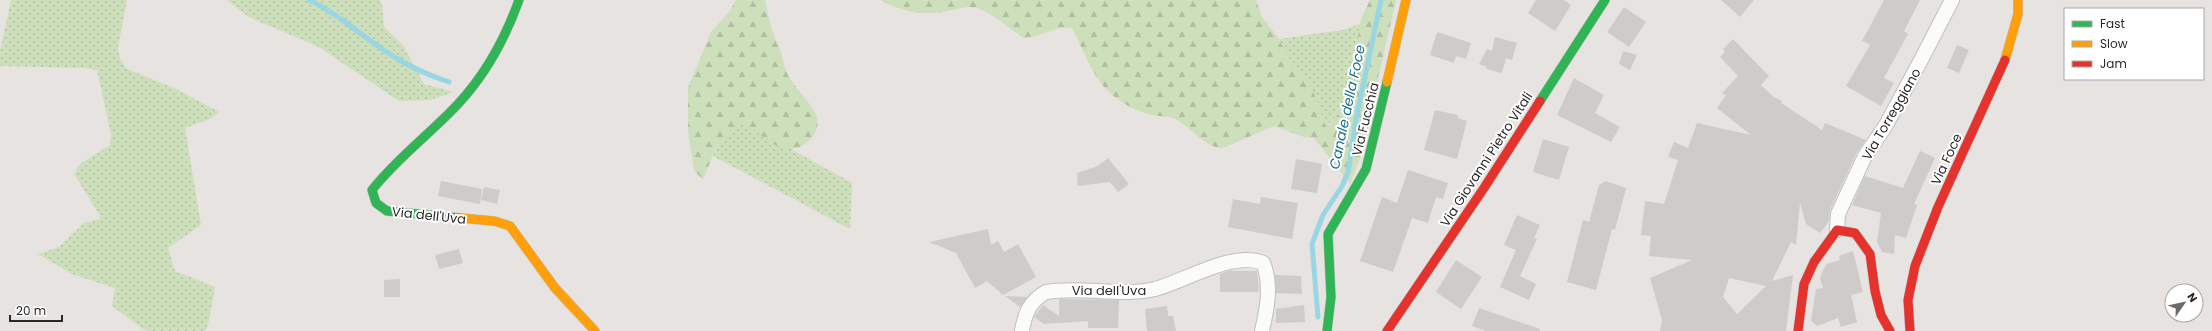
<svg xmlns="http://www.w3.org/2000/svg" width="2212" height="331" viewBox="0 0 2212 331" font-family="Poppins,sans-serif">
	<defs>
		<pattern id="grass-dots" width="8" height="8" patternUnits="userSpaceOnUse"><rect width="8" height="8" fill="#cddfbb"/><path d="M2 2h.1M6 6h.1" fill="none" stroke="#b0bfa1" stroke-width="1.8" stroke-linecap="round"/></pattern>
		<pattern id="forest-firs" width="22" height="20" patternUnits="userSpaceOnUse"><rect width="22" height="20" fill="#cddfbb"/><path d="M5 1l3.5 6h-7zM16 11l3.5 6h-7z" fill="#b0bfa1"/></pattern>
	</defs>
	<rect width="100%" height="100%" fill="#e6e3e0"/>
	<path fill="url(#grass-dots)" d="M11 0H127L118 47 120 59 127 69 176 89 219 112 210 119 185 128 201 225 168 248 175 271 215 287 208 325 205 331H149L143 329 112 306 115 288 72 274 38 254 59 247 84 223 100 219 99 214 74 174 80 164 110 145 111 134 97 70 83 68 0 66V51Z
		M227 0H379L382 4 384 27 403 45 424 84 453 92 430 100 399 101 319 47 249 17Z
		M1360 24C1357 35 1360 47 1359 59 1357 85 1344 110 1325 128L1319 105 1295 64 1288 58 1279 39 1343 30Z
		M737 122C757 127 770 145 791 149L852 183 850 229 713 156 716 147Z"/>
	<path fill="url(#forest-firs)" d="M736 0H765C767 10 769 20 772 30 774 38 779 45 781 52 783 59 784 67 787 73 793 87 815 106 817 118 821 133 805 148 791 149 770 149 756 126 737 122L716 147 703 180 694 170 688 131V88L711 32 729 12Z
		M880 0H1256L1262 17 1279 39 1288 58 1295 64 1308 81 1319 105 1326 128C1344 110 1356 86 1359 60 1360 50 1357 39 1359 29 1360 19 1366 9 1370 0H1396L1359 161 1350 184 1314 138 1304 137 1274 126 1223 148C1205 148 1193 129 1177 120 1167 114 1156 118 1145 113 1097 96 1093 69 1072 28 1056 25 1041 37 1024 38 1011 30 991 12 977 8 965 5 955 10 943 12 921 15 900 11 880 0Z"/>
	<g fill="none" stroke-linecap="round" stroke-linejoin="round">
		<path stroke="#98d6e3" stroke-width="5" d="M309 0C341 15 366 40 396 58 412 68 431 76 449 82
			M1318 317 1312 244 1323 215 1342 186 1348 172 1356 120 1381 0"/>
	</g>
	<path fill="#ceccc9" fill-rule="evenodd" d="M1536 0H1564L1571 5 1555 31 1528 13Z
		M1721 0H1754L1740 17Z
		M1884 0H1920L1904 31 1908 34 1884 78 1894 83 1881 106 1846 86 1870 45 1862 41Z
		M1624 7 1646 22 1629 47 1607 32Z
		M1437 32 1471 43 1466 59 1456 56 1454 63 1430 55Z
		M1495 37 1517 43 1512 60 1506 58 1502 73 1486 69 1487 67 1479 64 1487 49 1492 51Z
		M1733 39 1769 76 1761 85 1774 97 1782 101 1781 103 1822 130 1825 123 1866 140 1857 152 1830 210 1829 221 1820 233 1806 224 1800 203 1796 245 1791 242 1772 281 1793 275 1786 331H1660L1662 320 1650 278 1692 260 1649 256 1651 236 1641 235 1645 201 1664 204 1678 160 1668 157 1674 142 1688 148 1697 123 1751 135 1717 108 1726 95 1722 93 1738 76 1720 57 1725 52 1723 49ZM1729 278 1766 286 1737 314 1723 297Z
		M1957 45 1969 50 1959 73 1947 68Z
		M1623 51 1637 55 1630 70 1619 64Z
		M1574 78 1604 95 1595 113 1620 127 1611 142 1557 115Z
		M1435 110 1458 115V118L1467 121 1457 159 1424 150Z
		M1543 139 1569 147 1559 180 1533 172Z
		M1920 151 1935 158 1914 204 1917 205 1906 238 1895 235 1894 254 1882 252 1877 242 1881 213 1852 205 1865 176 1903 188Z
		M1108 158 1129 184 1118 192 1110 182 1078 186 1077 173 1098 166Z
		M1296 159 1322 164 1317 193 1291 189Z
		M1408 170 1448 183 1443 199 1436 197 1428 223 1412 218 1393 272 1360 261 1382 197 1397 203Z
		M441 181 482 189 480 204 438 196Z
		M1606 181 1626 188 1615 230 1612 229 1596 290 1567 282 1583 220 1589 222 1599 185Z
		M484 187 500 190 497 204 481 200Z
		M1261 197 1298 203 1292 239 1228 227 1233 199 1260 204Z
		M1517 215 1540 225 1534 238 1537 239 1520 276 1536 284 1529 300 1500 287 1516 250 1504 245Z
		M988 229 991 245 998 241 1004 252 1018 244 1036 277 1003 295 987 281 975 288 956 253 929 242Z
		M459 249 463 263 439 269 435 255Z
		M1853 251 1863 292 1851 295 1857 322 1841 327 1838 318 1817 326 1811 321 1816 289 1823 288 1820 278 1824 268 1827 264 1840 260 1839 256Z
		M1456 260 1482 277 1461 309 1436 292Z
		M1229 271H1257L1259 292H1220V274Z
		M1275 275 1301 276 1302 294 1276 293Z
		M400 279V297H384V280Z
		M1005 296 1027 297 1020 307Z
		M1059 299 1119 300 1118 328H1088V321L1044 324 1034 317 1043 305 1059 316Z
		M1304 305 1305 322 1276 323V309Z
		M1167 306 1168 316H1173L1176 331H1147L1145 309Z
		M1479 308 1540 329V331H1486L1472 326Z"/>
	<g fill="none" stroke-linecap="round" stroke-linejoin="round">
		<defs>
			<path id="street" d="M1837 230 1838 214 1865 156 1886 125 1921 60 1952 0
				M1022 331C1025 313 1030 301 1046 292 1081 286 1122 297 1155 289 1185 281 1234 250 1263 263 1272 284 1267 309 1262 331"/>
			<path id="fast" d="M1540 101 1605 0
				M460 218 387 211 376 203 372 190C397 158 430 134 458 104 486 74 505 39 519 0
				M1327 331 1331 297 1328 234 1366 169 1387 82"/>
			<path id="slow" d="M2005 60 2018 14V0
				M1387 82 1406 0
				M460 218 494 221 510 226 555 288 595 331"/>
			<path id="jam" d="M1387 331 1484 188 1540 101
				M1798 331 1804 284 1814 262 1837 230 1855 233 1870 254 1875 291 1881 315 1890 331
				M1910 331 1908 300 1915 266 1938 207 2005 60"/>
		</defs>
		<use href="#street" stroke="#c0c0c1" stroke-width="16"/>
		<use href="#fast" stroke="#c0c0c1" stroke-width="10"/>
		<use href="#slow" stroke="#c0c0c1" stroke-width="10"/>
		<use href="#jam" stroke="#c0c0c1" stroke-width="10"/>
		<use href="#street" stroke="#fbfbfa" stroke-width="14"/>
		<use href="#fast" stroke="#30b455" stroke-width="9"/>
		<use href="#slow" stroke="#ff9f0a" stroke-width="9"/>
		<use href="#jam" stroke="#e5322d" stroke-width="9"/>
	</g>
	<g text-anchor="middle" stroke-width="4" stroke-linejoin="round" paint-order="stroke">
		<g font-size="13" fill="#292929" stroke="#fff">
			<text transform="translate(1891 114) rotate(-60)" y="5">Via Torreggiano</text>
			<text transform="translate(1365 119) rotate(-76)" y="5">Via Fucchia</text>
			<text transform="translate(1486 159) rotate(-57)" y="5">Via Giovanni Pietro Vitali</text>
			<text transform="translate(1946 159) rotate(-65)" y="5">Via Foce</text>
			<text transform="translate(429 215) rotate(6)" y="5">Via dell'Uva</text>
			<text x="1109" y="295">Via dell'Uva</text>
		</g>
		<g font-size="14" font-style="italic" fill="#196f8e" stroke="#fff">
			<text transform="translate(1347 107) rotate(-78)" y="5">Canale della Foce</text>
		</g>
	</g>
	<rect x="2064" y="8" width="140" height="72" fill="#ffffff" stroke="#a9a9a9"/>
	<rect x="2072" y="21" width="20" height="6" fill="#30b455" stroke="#a9a9a9"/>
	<text x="2100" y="28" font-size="12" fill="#292929">Fast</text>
	<rect x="2072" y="41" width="20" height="6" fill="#ff9f0a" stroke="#a9a9a9"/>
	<text x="2100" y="48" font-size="12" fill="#292929">Slow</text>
	<rect x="2072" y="61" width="20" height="6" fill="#e5322d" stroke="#a9a9a9"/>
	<text x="2100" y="68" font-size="12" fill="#292929">Jam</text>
	<g transform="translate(2184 303) rotate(56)"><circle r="19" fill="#ffffff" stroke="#a9a9a9"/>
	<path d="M0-3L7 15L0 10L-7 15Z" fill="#6b6a69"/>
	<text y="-6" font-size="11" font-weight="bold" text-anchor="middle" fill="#292929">N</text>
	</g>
	<path d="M10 315v6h52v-6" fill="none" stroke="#292929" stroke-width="2"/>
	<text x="16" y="315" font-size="12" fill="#292929" stroke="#ffffff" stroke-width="3" paint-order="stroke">20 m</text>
</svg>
